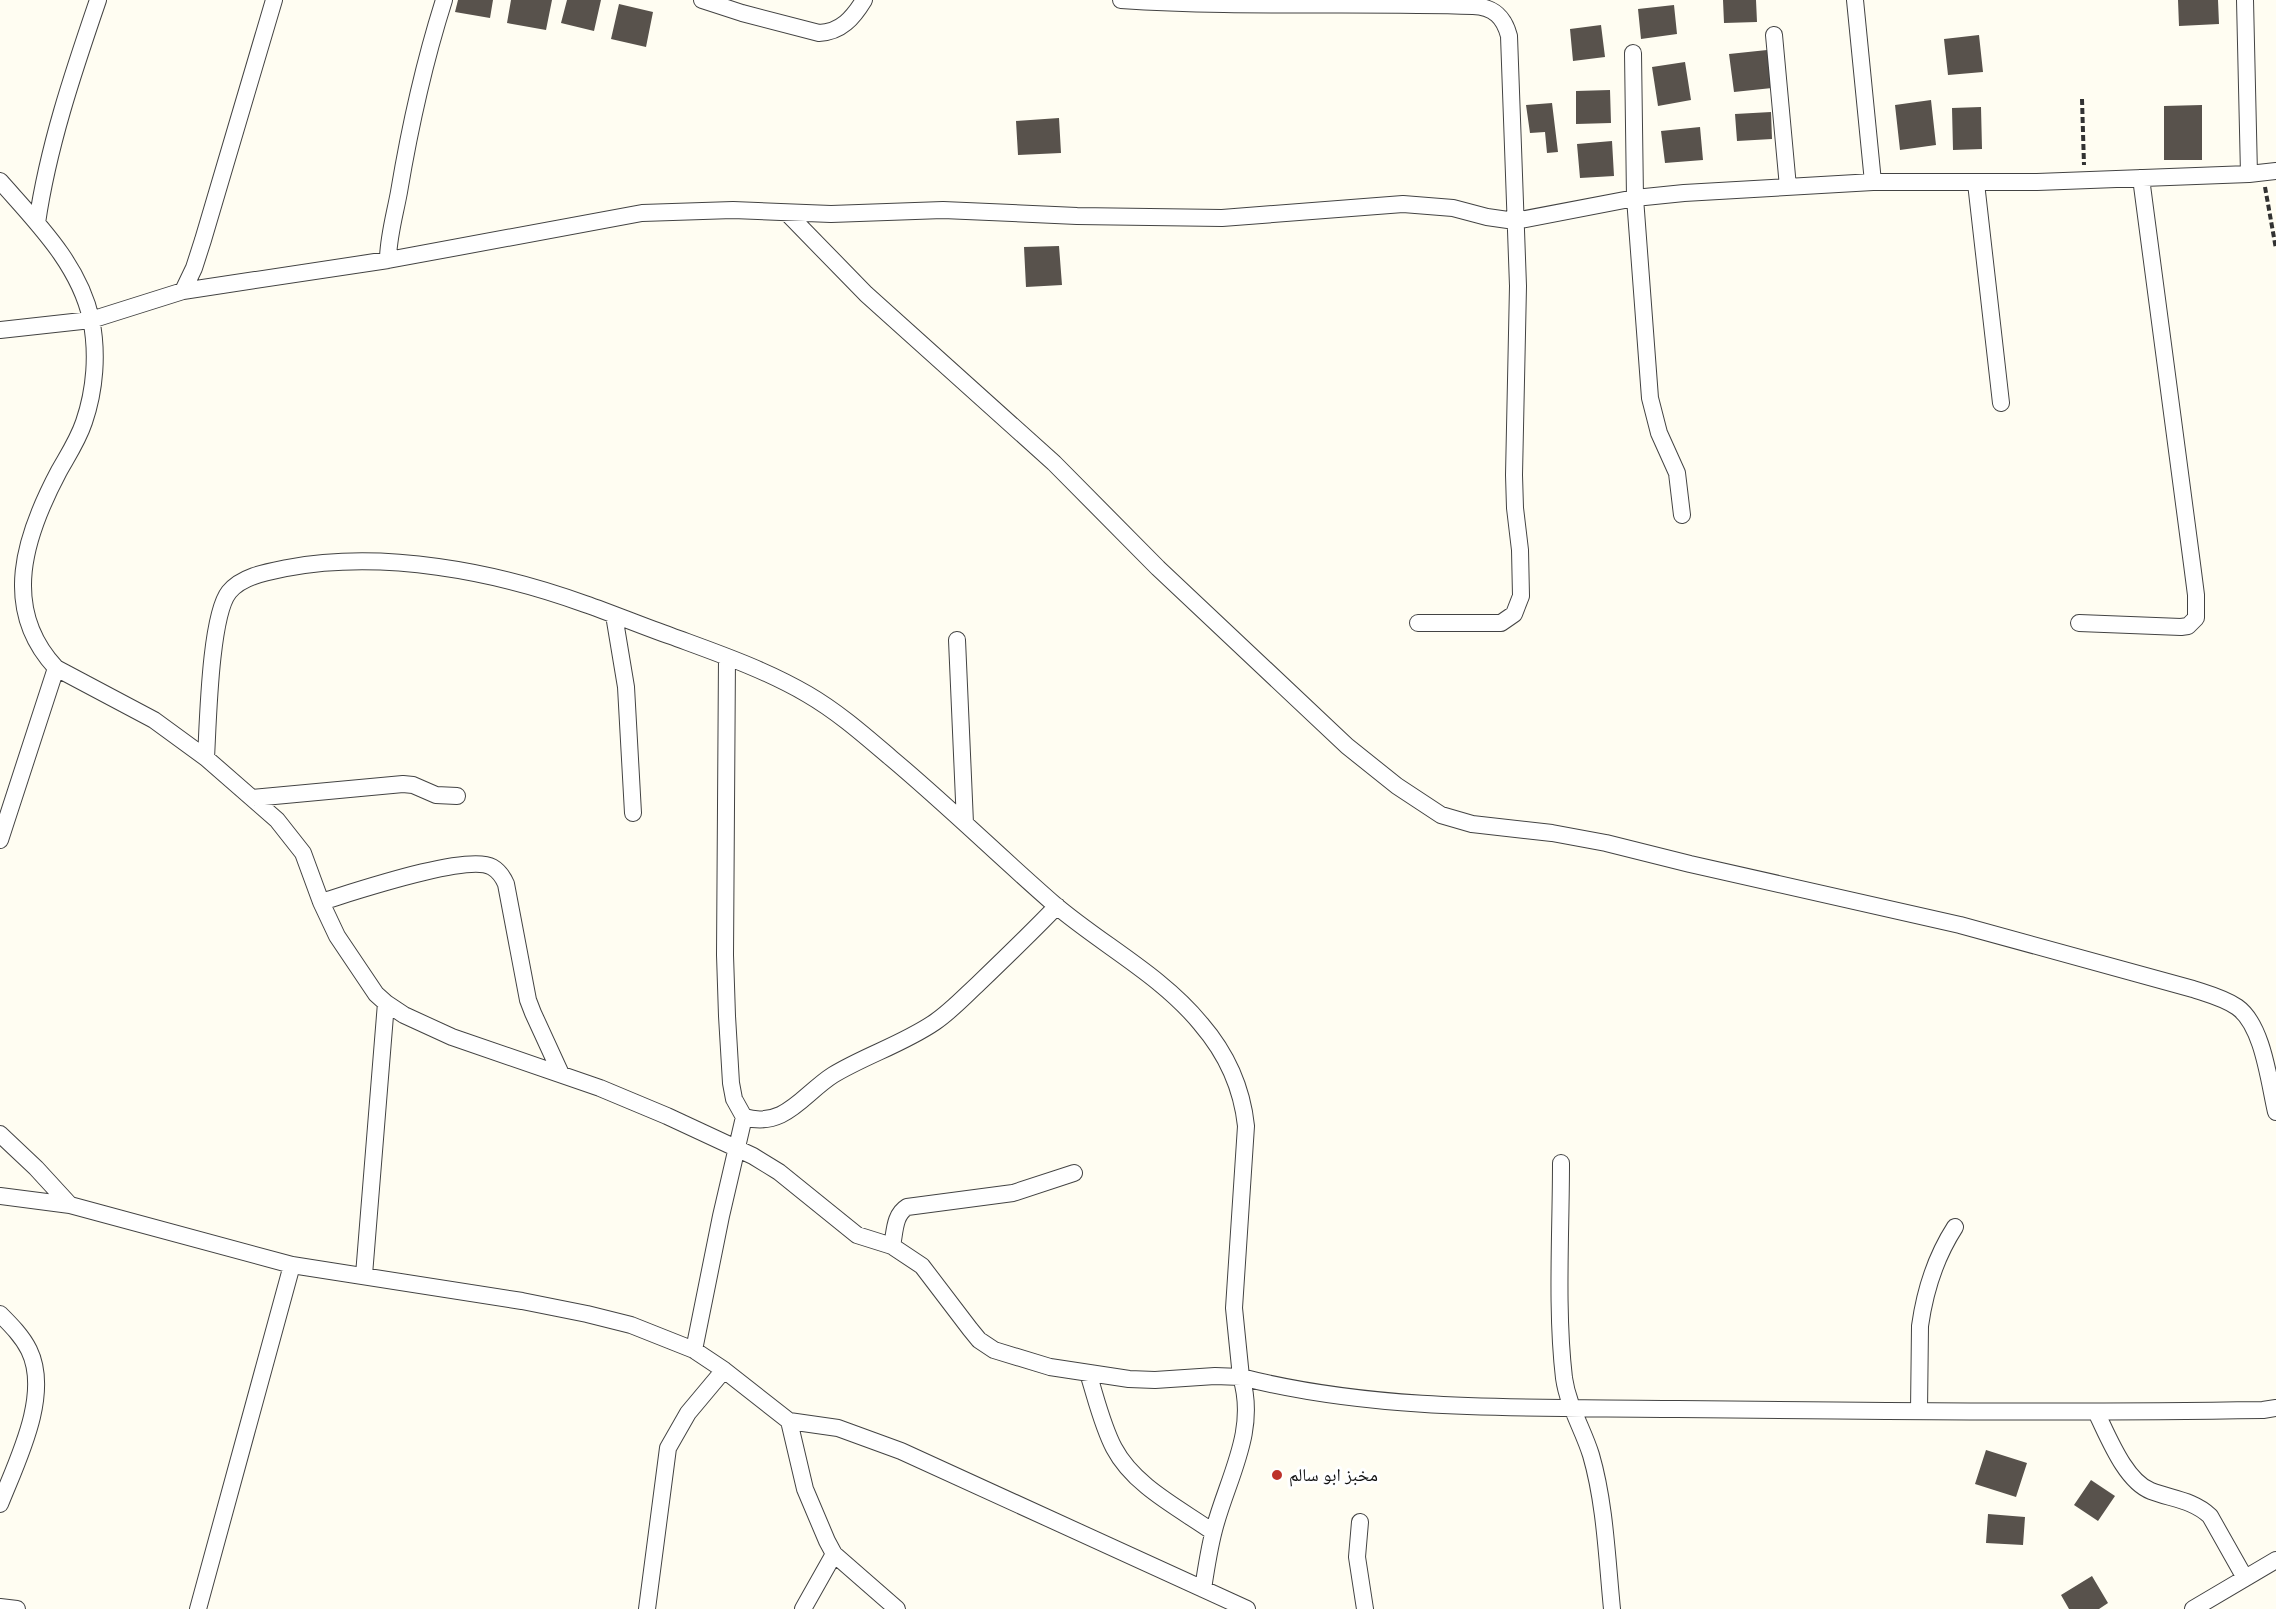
<svg xmlns="http://www.w3.org/2000/svg" width="2276" height="1609" viewBox="0 0 2276 1609" font-family="'PT Serif','Noto Naskh Arabic',serif">
	<rect width="100%" height="100%" fill="#fffdf2"/>
	<path fill="#58524c" d="M458 0H493L490 18 455 12Z
		M511 0H552L546 30 507 23Z
		M567 0H601L594 31 561 23Z
		M1723 0H1756L1757 22 1724 23Z
		M2178 0H2218L2219 24 2179 26Z
		M619 4 653 12 646 47 611 39Z
		M1674 5 1677 34 1641 39 1638 9Z
		M1601 25 1605 57 1573 61 1570 29Z
		M1979 35 1983 72 1948 75 1944 39Z
		M1767 50 1772 88 1734 92 1729 54Z
		M1685 62 1691 100 1658 106 1652 67Z
		M1610 90 1611 123 1576 124V91Z
		M1931 100 1936 145 1900 150 1895 105Z
		M1552 103 1558 152 1547 153 1545 132 1530 133 1526 105Z
		M2202 105V160H2164V106Z
		M1981 107 1982 149 1953 150 1952 108Z
		M1771 112 1772 139 1737 141 1735 114Z
		M1059 118 1061 153 1018 155 1016 121Z
		M1700 127 1703 160 1665 163 1661 131Z
		M1612 141 1614 176 1580 178 1577 144Z
		M1059 246 1062 285 1026 287 1024 247Z
		M1986 1450 2027 1463 2016 1497 1975 1484Z
		M2091 1480 2115 1496 2098 1521 2074 1505Z
		M1988 1514 2025 1517 2023 1545 1986 1543Z
		M2092 1576 2108 1603 2099 1609H2069L2061 1595Z"/>
	<g fill="none" stroke-linecap="round" stroke-linejoin="round">
		<defs>
			<path id="minor" d="M702 0 742 13 819 33C841 32 853 18 864 0
				M1121 0C1239 8 1356 2 1473 6 1494 7 1504 17 1509 36L1518 286 1514 475 1515 508 1520 550 1521 596 1514 614 1501 623H1418
				M1855 0 1873 182
				M2245 0 2249 174
				M1774 35 1788 187
				M1633 53 1635 198 1650 398 1659 433 1677 473 1682 515
				M0 181C36 222 79 264 91 319 98 353 95 390 84 422 78 440 68 455 59 471 25 535 0 608 56 668L154 720 206 758 277 820 303 853 321 902 337 936 376 994 386 1003 404 1015 452 1037 600 1088 667 1116 753 1156 779 1172 857 1235 892 1246 922 1266 970 1329 979 1340 994 1350 1050 1367 1129 1379 1155 1380 1215 1376 1241 1377C1258 1431 1227 1479 1214 1530 1209 1549 1206 1569 1203 1589
				M1976 183 2001 403
				M787 213 866 294 1054 463 1158 568 1347 746 1397 786 1441 815 1472 824 1552 833 1606 843 1690 864 1960 925 2193 989C2208 994 2224 998 2237 1007 2263 1025 2269 1082 2276 1112
				M37 223C48 147 73 73 98 0
				M388 260C388 238 395 214 399 192 410 126 424 63 444 0
				M183 291 194 268 203 240 274 0
				M0 330 91 320 183 291 388 260 642 213 733 210 831 214 943 210 1077 216 1222 218 1403 204 1453 208 1487 217 1515 221 1635 198 1684 193 1873 182H2037L2249 174 2276 171
				M614 615 626 687 633 813
				M2079 623 2181 627 2188 626 2196 618V595L2192 564 2141 178
				M957 640 965 823
				M206 758C208 723 210 616 229 592 242 576 267 572 287 568 383 550 494 571 585 604 614 614 642 626 671 636 717 653 764 669 807 694 838 712 864 735 891 758 947 805 999 856 1054 904 1102 945 1161 975 1201 1024 1226 1053 1242 1088 1246 1126L1234 1308 1241 1377C1381 1413 1532 1407 1676 1409 1872 1411 2067 1413 2263 1410L2276 1408
				M253 798 403 784 413 785 436 795 457 796
				M0 840 56 668
				M321 902C351 893 467 853 492 867 499 871 503 877 506 884L528 1000 533 1013 561 1074
				M744 1117C785 1129 803 1094 833 1075 866 1055 903 1044 935 1022 951 1011 964 997 979 983 1005 958 1031 933 1057 906
				M0 1134 36 1168 70 1205
				M1561 1163C1561 1232 1556 1310 1564 1378 1568 1406 1583 1429 1591 1455 1605 1503 1607 1559 1612 1609
				M0 1196 70 1205 292 1265 522 1301 587 1314 631 1325 694 1350 724 1370 789 1421 805 1489 827 1541 834 1554 897 1609
				M892 1246C895 1232 894 1215 907 1207L1013 1193 1074 1173
				M364 1275 386 1003
				M0 1314C11 1325 22 1336 29 1350 51 1395 17 1461 0 1504
				M694 1350 721 1216 744 1117 734 1099 731 1083 727 1016 725 955 727 657
				M1088 1373C1096 1398 1102 1425 1114 1448 1134 1486 1179 1508 1213 1532
				M1919 1411 1920 1326C1925 1290 1935 1258 1955 1227
				M2096 1412C2108 1436 2125 1481 2151 1491 2172 1499 2193 1500 2210 1516L2245 1578
				M789 1421 838 1428 901 1451 1247 1609
				M1360 1522 1357 1557 1365 1609
				M0 1607 17 1609
				M198 1609 292 1265
				M647 1609 668 1448 688 1413 724 1370
				M803 1609 834 1554
				M2193 1609 2276 1560"/>
		</defs>
		<use href="#minor" stroke="#434343" stroke-width="18"/>
		<path stroke="#323232" stroke-width="4" stroke-dasharray="6 3" stroke-linecap="butt" d="M2082 99 2084 165
			M2265 187 2276 249"/>
		<use href="#minor" stroke="#fff" stroke-width="16"/>
	</g>
	<circle fill="#bd322a" stroke="#fff" stroke-width="2" cx="1277" cy="1475" r="6"/>
	<g text-anchor="middle" stroke-width="6" stroke-linejoin="round" paint-order="stroke">
		<g font-size="18" fill="#101010" stroke="#fff" text-anchor="start">
			<text x="1289" y="1481">مخبز ابو سالم</text>
		</g>
	</g>
</svg>
